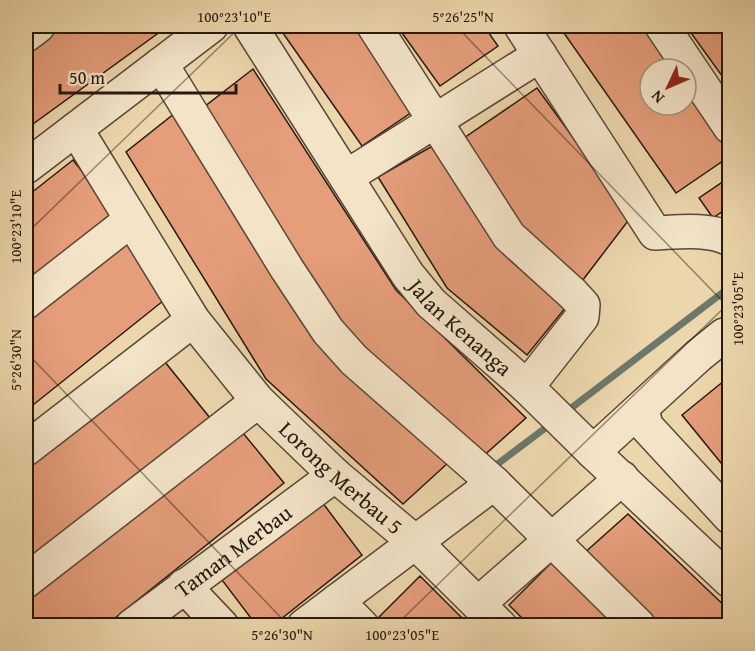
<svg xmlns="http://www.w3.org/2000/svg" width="755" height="651" viewBox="0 0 755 651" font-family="'Gentium Book Plus',serif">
	<rect width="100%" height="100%" fill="#ecd6ab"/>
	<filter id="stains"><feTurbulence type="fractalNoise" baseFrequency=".00333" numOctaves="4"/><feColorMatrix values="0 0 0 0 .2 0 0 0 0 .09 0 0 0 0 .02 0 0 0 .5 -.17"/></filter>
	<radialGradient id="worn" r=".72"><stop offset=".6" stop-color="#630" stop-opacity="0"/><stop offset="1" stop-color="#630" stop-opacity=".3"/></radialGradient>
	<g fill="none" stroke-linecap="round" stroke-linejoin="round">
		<path stroke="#6b796c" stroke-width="7" d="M566 412 730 287
			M491 469 552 423"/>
	</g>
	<path fill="#e59d7a" stroke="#26190f" stroke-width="1.5" d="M54 26H168L26 129V46Z
		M278 26H359L415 110 362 146Z
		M397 26H484L498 46 440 86Z
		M559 26H653L683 69H650V105H686V73L730 135V156L676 193Z
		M686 26H730V87Z
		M253 69 396 290 526 418 480 459 344 334 204 107Z
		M537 88 631 217 579 285 510 218 464 138Z
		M175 113 449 462 403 504 266 379 126 152Z
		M436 144 566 307 527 355 447 288 378 177Z
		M73 160 118 217 26 289V197Z
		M730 177V206L713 218 699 198Z
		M130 239 173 293 28 409 26 406V323Z
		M161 357 210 418 26 566V466Z
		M730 376V474L682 415Z
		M234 422 284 483 105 626H26V589Z
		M322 502 362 555 272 626H257L222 580Z
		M628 514 730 611V626H652L582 555Z
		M555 559 622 626H530L509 605Z
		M420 576 470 626H384L377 619Z"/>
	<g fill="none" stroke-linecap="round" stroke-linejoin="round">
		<defs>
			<g id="minor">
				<path id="s1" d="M250 26 408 275 431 303 527 387 593 452 730 581"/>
				<path d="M374 26 509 236 573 294 583 305 582 317 527 387"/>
				<path d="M521 26 655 233C679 232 707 228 730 239"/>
				<path d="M662 26 730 127"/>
				<path d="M26 35 38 26"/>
				<path d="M161 64 287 269 328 331 354 360 494 483 639 626"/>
				<path id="s2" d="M76 129 193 320 258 401 335 475 415 542 500 626"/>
				<path d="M26 167 211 26"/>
				<path d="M346 177 540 55"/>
				<path d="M26 302 131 220"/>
				<path d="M642 408 646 426 730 517"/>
				<path d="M26 449 193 320"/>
				<path d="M593 452 698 356 724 335 730 334"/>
				<path d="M26 581 258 401"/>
				<path d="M184 586 222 626"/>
				<path d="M337 601 362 626"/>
				<path d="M478 604 622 478"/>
				<path id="s3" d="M132 626 335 475"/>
				<path d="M304 626 494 483"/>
			</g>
		</defs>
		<use href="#minor" stroke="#584836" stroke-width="36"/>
		<use href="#minor" stroke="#f3e4c8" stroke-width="33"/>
	</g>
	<path fill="none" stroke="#26190f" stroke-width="1.5" stroke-opacity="0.45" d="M456 26 730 309M26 234 241 26M26 352 289 626M395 626 730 302"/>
	<g text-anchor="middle" stroke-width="6" stroke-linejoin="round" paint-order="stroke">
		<g font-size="22" fill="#26190f" stroke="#f3e4c8">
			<text dy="8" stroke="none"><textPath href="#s1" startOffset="369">Jalan Kenanga</textPath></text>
			<text dy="8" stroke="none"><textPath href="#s2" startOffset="441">Lorong Merbau 5</textPath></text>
			<text dy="8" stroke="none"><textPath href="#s3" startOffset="126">Taman Merbau</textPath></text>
		</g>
	</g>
	<rect width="755" height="651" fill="none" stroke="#ecd6ab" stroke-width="66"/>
	<g transform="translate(668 87) rotate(226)"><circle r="28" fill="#f3e4c8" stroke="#a1937e" stroke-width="1.5"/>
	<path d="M0-4.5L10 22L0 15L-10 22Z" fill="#8f2418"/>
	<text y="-9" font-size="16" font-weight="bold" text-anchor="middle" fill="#26190f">N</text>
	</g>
	<path d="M60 84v9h176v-9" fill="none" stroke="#26190f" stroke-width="3"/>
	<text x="69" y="84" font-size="18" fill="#26190f" stroke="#f3e4c8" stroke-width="4.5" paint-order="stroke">50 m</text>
	<rect x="33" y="33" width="689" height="585" fill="none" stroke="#26190f" stroke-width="2"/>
	<g font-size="15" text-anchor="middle" fill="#26190f">
		<text x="234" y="22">100°23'10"E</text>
		<text x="463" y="22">5°26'25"N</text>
		<text transform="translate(16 227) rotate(-90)" y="5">100°23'10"E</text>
		<text transform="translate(738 309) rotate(-90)" y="5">100°23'05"E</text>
		<text transform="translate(16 360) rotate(-90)" y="5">5°26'30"N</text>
		<text x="282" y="640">5°26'30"N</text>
		<text x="402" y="640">100°23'05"E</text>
	</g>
	<rect width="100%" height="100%" filter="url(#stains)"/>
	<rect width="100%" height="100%" fill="url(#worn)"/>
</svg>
